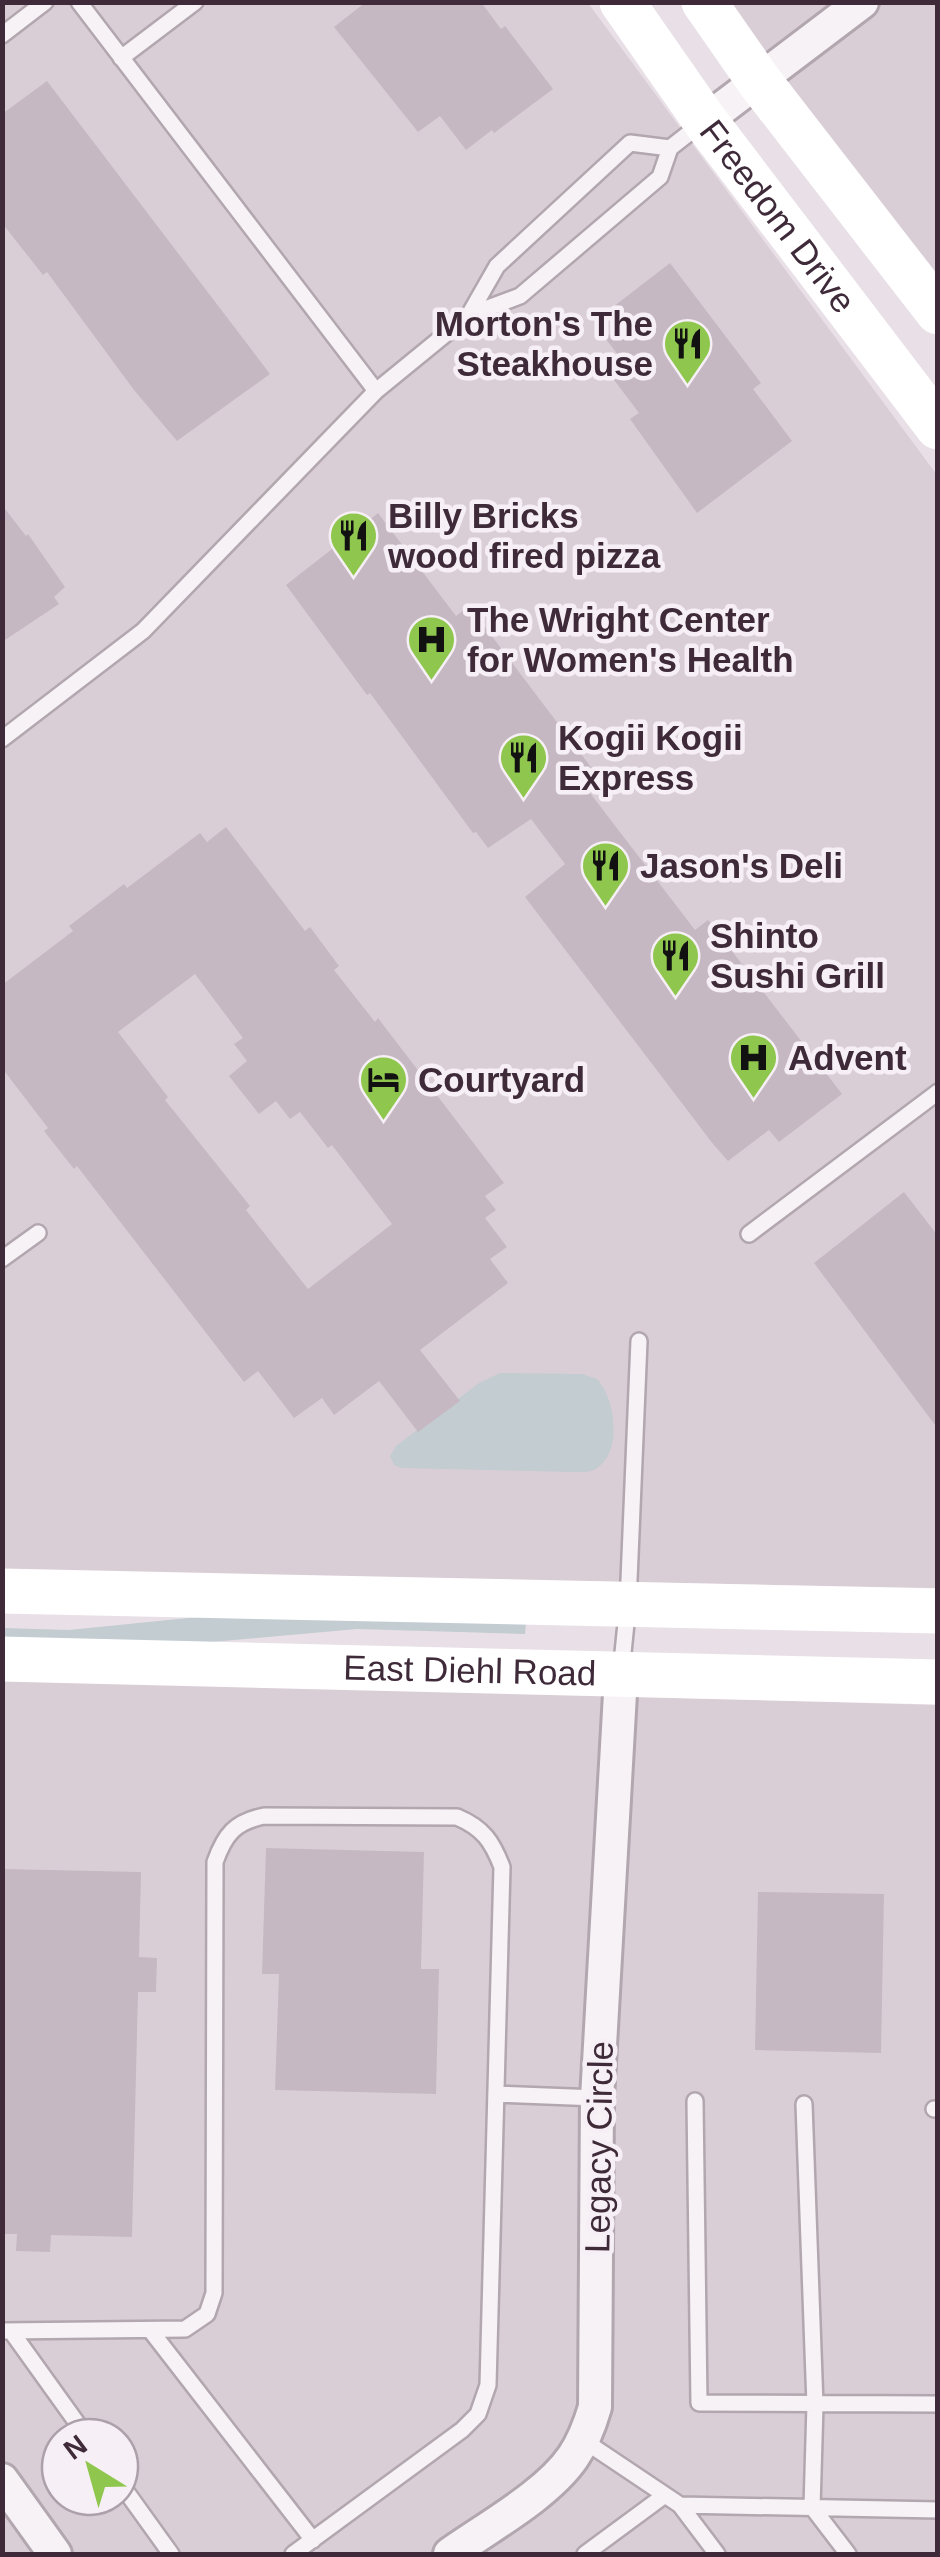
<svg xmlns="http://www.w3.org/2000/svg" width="940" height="2557" viewBox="0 0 940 2557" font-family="Arial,sans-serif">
	<rect width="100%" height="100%" fill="#e8e0e6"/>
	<path fill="#daced6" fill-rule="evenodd" d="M3 3H588L937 475V1588L3 1570Z
		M730 3H937V279L844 157Z
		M3 1680 937 1705V2554H3ZM60 2437H120V2497H60Z"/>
	<path fill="#c2ccd1" d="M500 1373 582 1374 597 1379C615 1397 623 1452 597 1468 590 1473 581 1472 573 1472L401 1468 394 1465 390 1456 396 1446 479 1383Z
		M228 1614 526 1623 525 1634 357 1629 190 1644 3 1640V1628L69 1630Z"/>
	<path fill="#c5b8c2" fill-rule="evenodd" d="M366 2H481L501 29 505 26 553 89 494 133 492 130 466 150 440 116 418 132 334 27Z
		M47 81 270 374 177 441 134 390 47 272 43 275 2 223V114Z
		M670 263 761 383 753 389 792 441 697 513 630 419 639 413 605 368 619 356 605 338 625 323 613 307Z
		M2 505 26 536 28 534 65 587 54 597 59 604 2 642Z
		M378 513 456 616 469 606 603 783 590 793 695 930 708 920 842 1094 779 1142 769 1130 728 1161 713 1144 525 897 565 864 531 819 488 848 476 832 473 833 370 693 367 695 286 585Z
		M226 827 305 931 310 927 339 966 334 970 375 1022 378 1018 504 1183 485 1196 496 1210 485 1218 507 1247 490 1259 508 1283 420 1350 460 1401 418 1432 379 1381 334 1415 322 1398 294 1418 258 1371 244 1382 77 1166 74 1169 44 1131 48 1128 2 1068V985L73 931 69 926 124 884 127 888 200 833 207 842ZM195 974 243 1038 234 1044 247 1061 229 1076 259 1114 276 1101 290 1119 300 1112 328 1148 332 1145 392 1224 308 1289 246 1210 250 1206 165 1100 168 1097 118 1032Z
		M904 1192 938 1236V1429L814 1263Z
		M266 1848 424 1852 421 1969H439L436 2094 275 2090 279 1974H262Z
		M2 1869 141 1872 139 1957 157 1958 156 1992H138L132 2237 51 2235 50 2252 16 2251 17 2234H2Z
		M758 1892 884 1894 881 2053 755 2050Z"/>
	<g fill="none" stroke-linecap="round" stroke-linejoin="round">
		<defs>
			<path id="lane" d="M79 2 376 391
				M2 35 45 2
				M121 58 195 2
				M469 315 497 266 630 143 670 148
				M2 739 143 631 376 391 469 315 520 296 660 177 670 148 702 123
				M749 1234 938 1092
				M2 1259 38 1233
				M621 1672 628 1604 639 1341
				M496 2094 597 2098
				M695 2101 699 2403 938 2404
				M804 2104 815 2405 812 2507 848 2554
				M934 2109H938
				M2 2331 185 2329 207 2314 214 2293 215 1862C225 1834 235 1822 264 1816L457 1817C483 1828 492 1841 502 1867L488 2385 478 2414 462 2430 293 2554
				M11 2331 87 2437
				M151 2331 313 2540
				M583 2440 680 2505 938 2510
				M120 2483 171 2554
				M680 2505 717 2554
				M585 2554 665 2495"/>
			<path id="street" d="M705 121 862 2
				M2 2480 55 2554
				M450 2554C488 2527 547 2495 573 2457 584 2441 590 2424 595 2407L597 2098 621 1676"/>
		</defs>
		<use href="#lane" stroke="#b2a6af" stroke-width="20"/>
		<use href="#street" stroke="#b2a6af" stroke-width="38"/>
		<use href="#lane" stroke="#f7f2f6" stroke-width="15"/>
		<use href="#street" stroke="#f7f2f6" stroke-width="32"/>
		<g stroke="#fff" stroke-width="45">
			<path id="s1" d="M622 2 705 121 938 427"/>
			<path d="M704 2 759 81 938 312"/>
			<path d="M2 1591 938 1611"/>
			<path id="s2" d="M2 1659 938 1682"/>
		</g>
	</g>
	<defs>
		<symbol id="restaurant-pin" viewBox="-11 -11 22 30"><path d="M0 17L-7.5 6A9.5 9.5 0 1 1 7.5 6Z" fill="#8fc64d" stroke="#f6eff5"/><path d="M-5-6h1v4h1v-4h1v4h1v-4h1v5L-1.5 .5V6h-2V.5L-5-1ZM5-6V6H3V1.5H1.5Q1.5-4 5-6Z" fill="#111"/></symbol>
		<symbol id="hospital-pin" viewBox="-11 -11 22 30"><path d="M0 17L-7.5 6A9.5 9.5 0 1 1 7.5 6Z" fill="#8fc64d" stroke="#f6eff5"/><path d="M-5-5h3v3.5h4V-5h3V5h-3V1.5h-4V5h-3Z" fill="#111"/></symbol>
		<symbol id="hotel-pin" viewBox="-11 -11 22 30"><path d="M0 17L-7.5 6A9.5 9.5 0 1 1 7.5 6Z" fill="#8fc64d" stroke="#f6eff5"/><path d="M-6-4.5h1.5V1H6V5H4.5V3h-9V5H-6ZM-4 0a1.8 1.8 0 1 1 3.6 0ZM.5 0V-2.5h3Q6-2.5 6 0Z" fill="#111"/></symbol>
	</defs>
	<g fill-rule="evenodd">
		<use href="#restaurant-pin" x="660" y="316" width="55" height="75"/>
		<use href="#restaurant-pin" x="326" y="508" width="55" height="75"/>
		<use href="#hospital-pin" x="404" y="612" width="55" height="75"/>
		<use href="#restaurant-pin" x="496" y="730" width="55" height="75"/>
		<use href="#restaurant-pin" x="578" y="838" width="55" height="75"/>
		<use href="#restaurant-pin" x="648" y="928" width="55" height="75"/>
		<use href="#hospital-pin" x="726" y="1030" width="55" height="75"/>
		<use href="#hotel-pin" x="356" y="1052" width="55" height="75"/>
	</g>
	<g text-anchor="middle" stroke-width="9" stroke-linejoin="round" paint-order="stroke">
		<g font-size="35" fill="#3e2a39" stroke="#f6eff5">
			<text dy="12" stroke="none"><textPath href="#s1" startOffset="265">Freedom Drive</textPath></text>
			<text dy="12" stroke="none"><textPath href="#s2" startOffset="468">East Diehl Road</textPath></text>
			<text transform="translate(599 2147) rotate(-89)" y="12">Legacy Circle</text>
		</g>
		<g font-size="35" font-weight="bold" fill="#3e2a39" stroke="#f6eff5" text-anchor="start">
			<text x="653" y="336" text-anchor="end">Morton's The<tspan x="653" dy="40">Steakhouse</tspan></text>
			<text x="388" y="528">Billy Bricks<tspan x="388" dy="40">wood fired pizza</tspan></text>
			<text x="467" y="632">The Wright Center<tspan x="467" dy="40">for Women's Health</tspan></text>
			<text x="558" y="750">Kogii Kogii<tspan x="558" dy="40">Express</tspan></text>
			<text x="640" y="878">Jason's Deli</text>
			<text x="710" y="948">Shinto<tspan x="710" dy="40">Sushi Grill</tspan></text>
			<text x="788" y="1070">Advent</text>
			<text x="418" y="1092">Courtyard</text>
		</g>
	</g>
	<rect width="940" height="2557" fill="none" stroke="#3e2a39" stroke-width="10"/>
	<g transform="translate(90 2467) rotate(323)"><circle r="48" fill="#f6eff5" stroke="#aca0aa" stroke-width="2.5"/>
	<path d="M0-8L18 38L0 25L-18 38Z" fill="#8fc64d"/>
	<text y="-15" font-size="28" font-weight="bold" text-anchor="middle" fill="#3e2a39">N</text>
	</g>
</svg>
